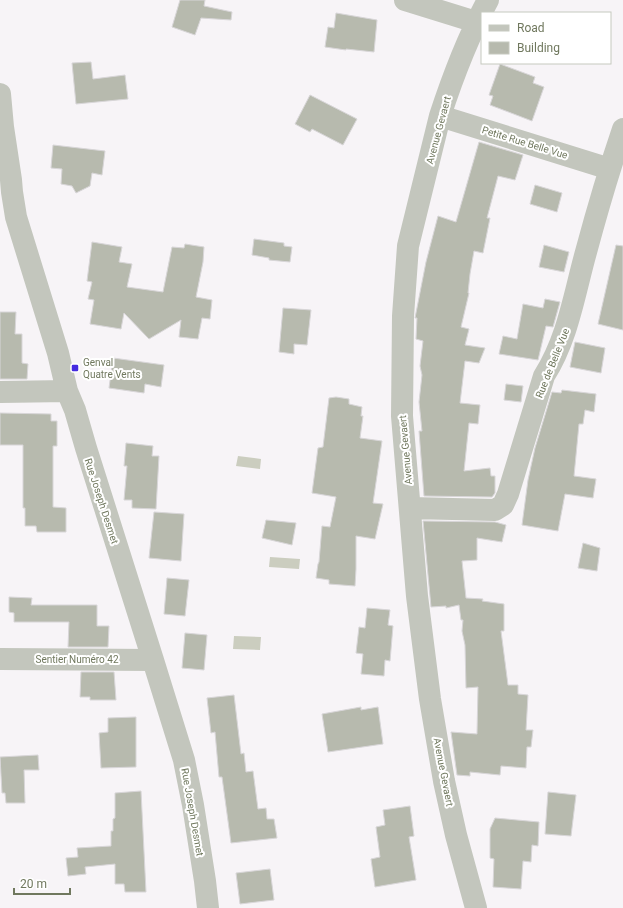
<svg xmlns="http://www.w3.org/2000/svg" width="623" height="908" viewBox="0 0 623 908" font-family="Roboto,sans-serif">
	<rect width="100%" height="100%" fill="#f7f4f7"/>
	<path fill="#cbcdbf" d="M238 456 261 459 260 469 236 466Z
		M270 557 300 559 299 569 269 567Z
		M234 636 261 637 260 650 233 649Z"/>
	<path fill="#b7baae" stroke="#d8d6d8" d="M180 0H205L204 6 232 12 231 20 201 18 195 35 172 27Z
		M336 13 377 20 374 52 346 49V50L325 47 328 27 334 28Z
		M91 62 93 79 125 75 128 99 76 104 72 63Z
		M500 64 535 77 533 83 544 87 532 121 490 105 493 96 489 95Z
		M310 95 357 119 343 145 312 129 310 132 295 124Z
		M479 142 523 155 515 180 498 176 487 218H490L483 253 474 251 470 274 468 293H469L461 327 469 329 465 345 485 348 479 363 465 361 460 403 480 405 478 424 469 423 464 471 490 468 491 476H495V493L492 497 424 496 419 431H422L419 402 422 375 420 366 423 341 416 339 417 318H415L426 262 438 216 456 222Z
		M53 145 105 151 102 175 92 173 90 186 76 193 72 186 61 184 62 169 51 168Z
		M535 185 562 193 557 212 530 204Z
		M254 239 284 243V246L292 247 290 262 269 260V258L252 255Z
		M92 242 122 247 119 262 132 264 127 287 163 292 172 247 184 248 185 244 204 247 203 262 196 297 212 300 210 319 202 318 198 339 179 337 181 320 149 339 124 313 121 329 90 324 94 300 88 299 92 282 87 281Z
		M544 245 569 252 564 272 539 267Z
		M616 245 623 246V330L598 324Z
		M545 299 560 302 553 327 546 326 538 360 499 354 503 336 517 339 523 304 543 308Z
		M283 308 311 310 307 345 294 344V354L279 352Z
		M0 312H16L15 334H22V363L28 364 27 379H0Z
		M575 342 605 348 601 373 570 367Z
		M113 358 164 365 161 387 145 384 144 393 109 388Z
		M506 384 523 386 521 402 504 400Z
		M562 390 596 394 594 412 585 410 583 424H579L574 476 596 479 593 498 565 494 558 531 522 525 528 480 535 448 552 392 561 393Z
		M336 397 349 399V404L362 407 361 416H363L360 438 382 441 373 503 383 504 375 539 356 536V569L355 586 329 584V580L316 578 318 564 319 562 322 526 330 527 336 497 312 493 318 448 323 447 329 398Z
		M0 413 51 414V421H57V446H53V507L66 508V532H37L36 526H25V508H23V445H0Z
		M126 443 153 446 152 456H159L156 509 132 508V500H124L127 466H124Z
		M154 512 184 514 181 561 149 558Z
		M266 520 296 523 292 545 262 538Z
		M423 521 495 522 506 525 502 542 477 538V560L462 561 466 598 483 599 482 601 504 604V631H501L508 685H518V694L528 695 526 730H533L531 747H527L526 768 501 766 500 775 470 772V776L457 775 451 732 477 734 478 687 466 688 465 645 462 631 463 620H461L459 605 446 608V606L431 607Z
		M583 543 600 548 597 571 578 568Z
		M167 578 189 580 185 616 164 614Z
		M9 597 32 598 31 605H97V626H109L108 647H68L69 622H14V613L9 612Z
		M367 608 390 610 388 625 393 626 390 661 385 660 384 676 361 674 363 654 356 653 359 627 365 628Z
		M185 633 207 635 204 670 182 668Z
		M81 672H114L116 700H90V697H80Z
		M234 695 241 754 244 753 246 772 253 771 258 809 266 808 267 819H274L277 838 231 843 222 777H219L215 732 211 733 207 698Z
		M361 707V710L378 707 383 744 328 752 322 714Z
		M136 717V767L101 768 99 733 108 732V718Z
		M38 755 39 770H24L25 803H6L5 793H2L0 757Z
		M141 791 146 892H125L124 884H115V864L85 867 86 874 68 876 66 858 78 857 77 848 111 846V831H113V819L115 818V793Z
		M548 792 576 795 571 836 545 834Z
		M410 806 414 836 409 837 416 880 375 887 371 859 380 857 376 827 385 825 383 810Z
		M495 818 539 822 538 846 532 845 531 862 523 861 521 889 493 887 494 859 490 858V829Z
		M270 869 274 900 240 904 236 873Z"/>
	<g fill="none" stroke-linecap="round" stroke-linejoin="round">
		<path stroke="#c3c6bd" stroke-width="22" d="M405 0 476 22
			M0 94 3 127 11 180 12 192 16 217 58 353 67 391 75 410 86 448 153 660 184 760 193 805 205 881 208 908
			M440 116 610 169
			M0 392 67 391
			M410 508 495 510 503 505 508 494 544 376C568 338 574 295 586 252 597 211 609 170 623 129
			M0 659 153 660
			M476 908 456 835 444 781 430 699 417 596 402 416 403 316 408 246 440 116C453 76 468 37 488 0"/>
	</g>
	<rect fill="#442ae0" stroke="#fff" stroke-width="1.5" x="71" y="364" width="8" height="8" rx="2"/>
	<g text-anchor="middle" stroke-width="4" stroke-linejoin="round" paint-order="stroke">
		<g font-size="10" fill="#70785e" stroke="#fff">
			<text transform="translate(438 130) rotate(-75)" y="4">Avenue Gevaert</text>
			<text transform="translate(525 142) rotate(17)" y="4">Petite Rue Belle Vue</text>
			<text transform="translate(552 363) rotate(-68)" y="4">Rue de Belle Vue</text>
			<text transform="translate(405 450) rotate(-95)" y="4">Avenue Gevaert</text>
			<text transform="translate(102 501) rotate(72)" y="4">Rue Joseph Desmet</text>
			<text x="77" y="663">Sentier Numéro 42</text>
			<text transform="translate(444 772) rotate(79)" y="4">Avenue Gevaert</text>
			<text transform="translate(193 812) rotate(80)" y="4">Rue Joseph Desmet</text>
		</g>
		<g font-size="10" fill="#70785e" stroke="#fff" text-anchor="start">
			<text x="83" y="366">Genval<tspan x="83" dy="12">Quatre Vents</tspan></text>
		</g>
	</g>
	<rect x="481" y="12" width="130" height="52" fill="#ffffff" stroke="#c6c9bf"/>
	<rect x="489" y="25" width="20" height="6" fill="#c3c6bd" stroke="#c6c9bf"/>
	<text x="517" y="32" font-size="12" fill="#70785e">Road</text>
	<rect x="489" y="42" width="20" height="12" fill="#b7baae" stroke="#c6c9bf"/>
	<text x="517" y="52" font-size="12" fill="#70785e">Building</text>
	<path d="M14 888v6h56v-6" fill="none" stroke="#70785e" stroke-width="2"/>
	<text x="20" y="888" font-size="12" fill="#70785e" stroke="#ffffff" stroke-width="3" paint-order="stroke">20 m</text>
</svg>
